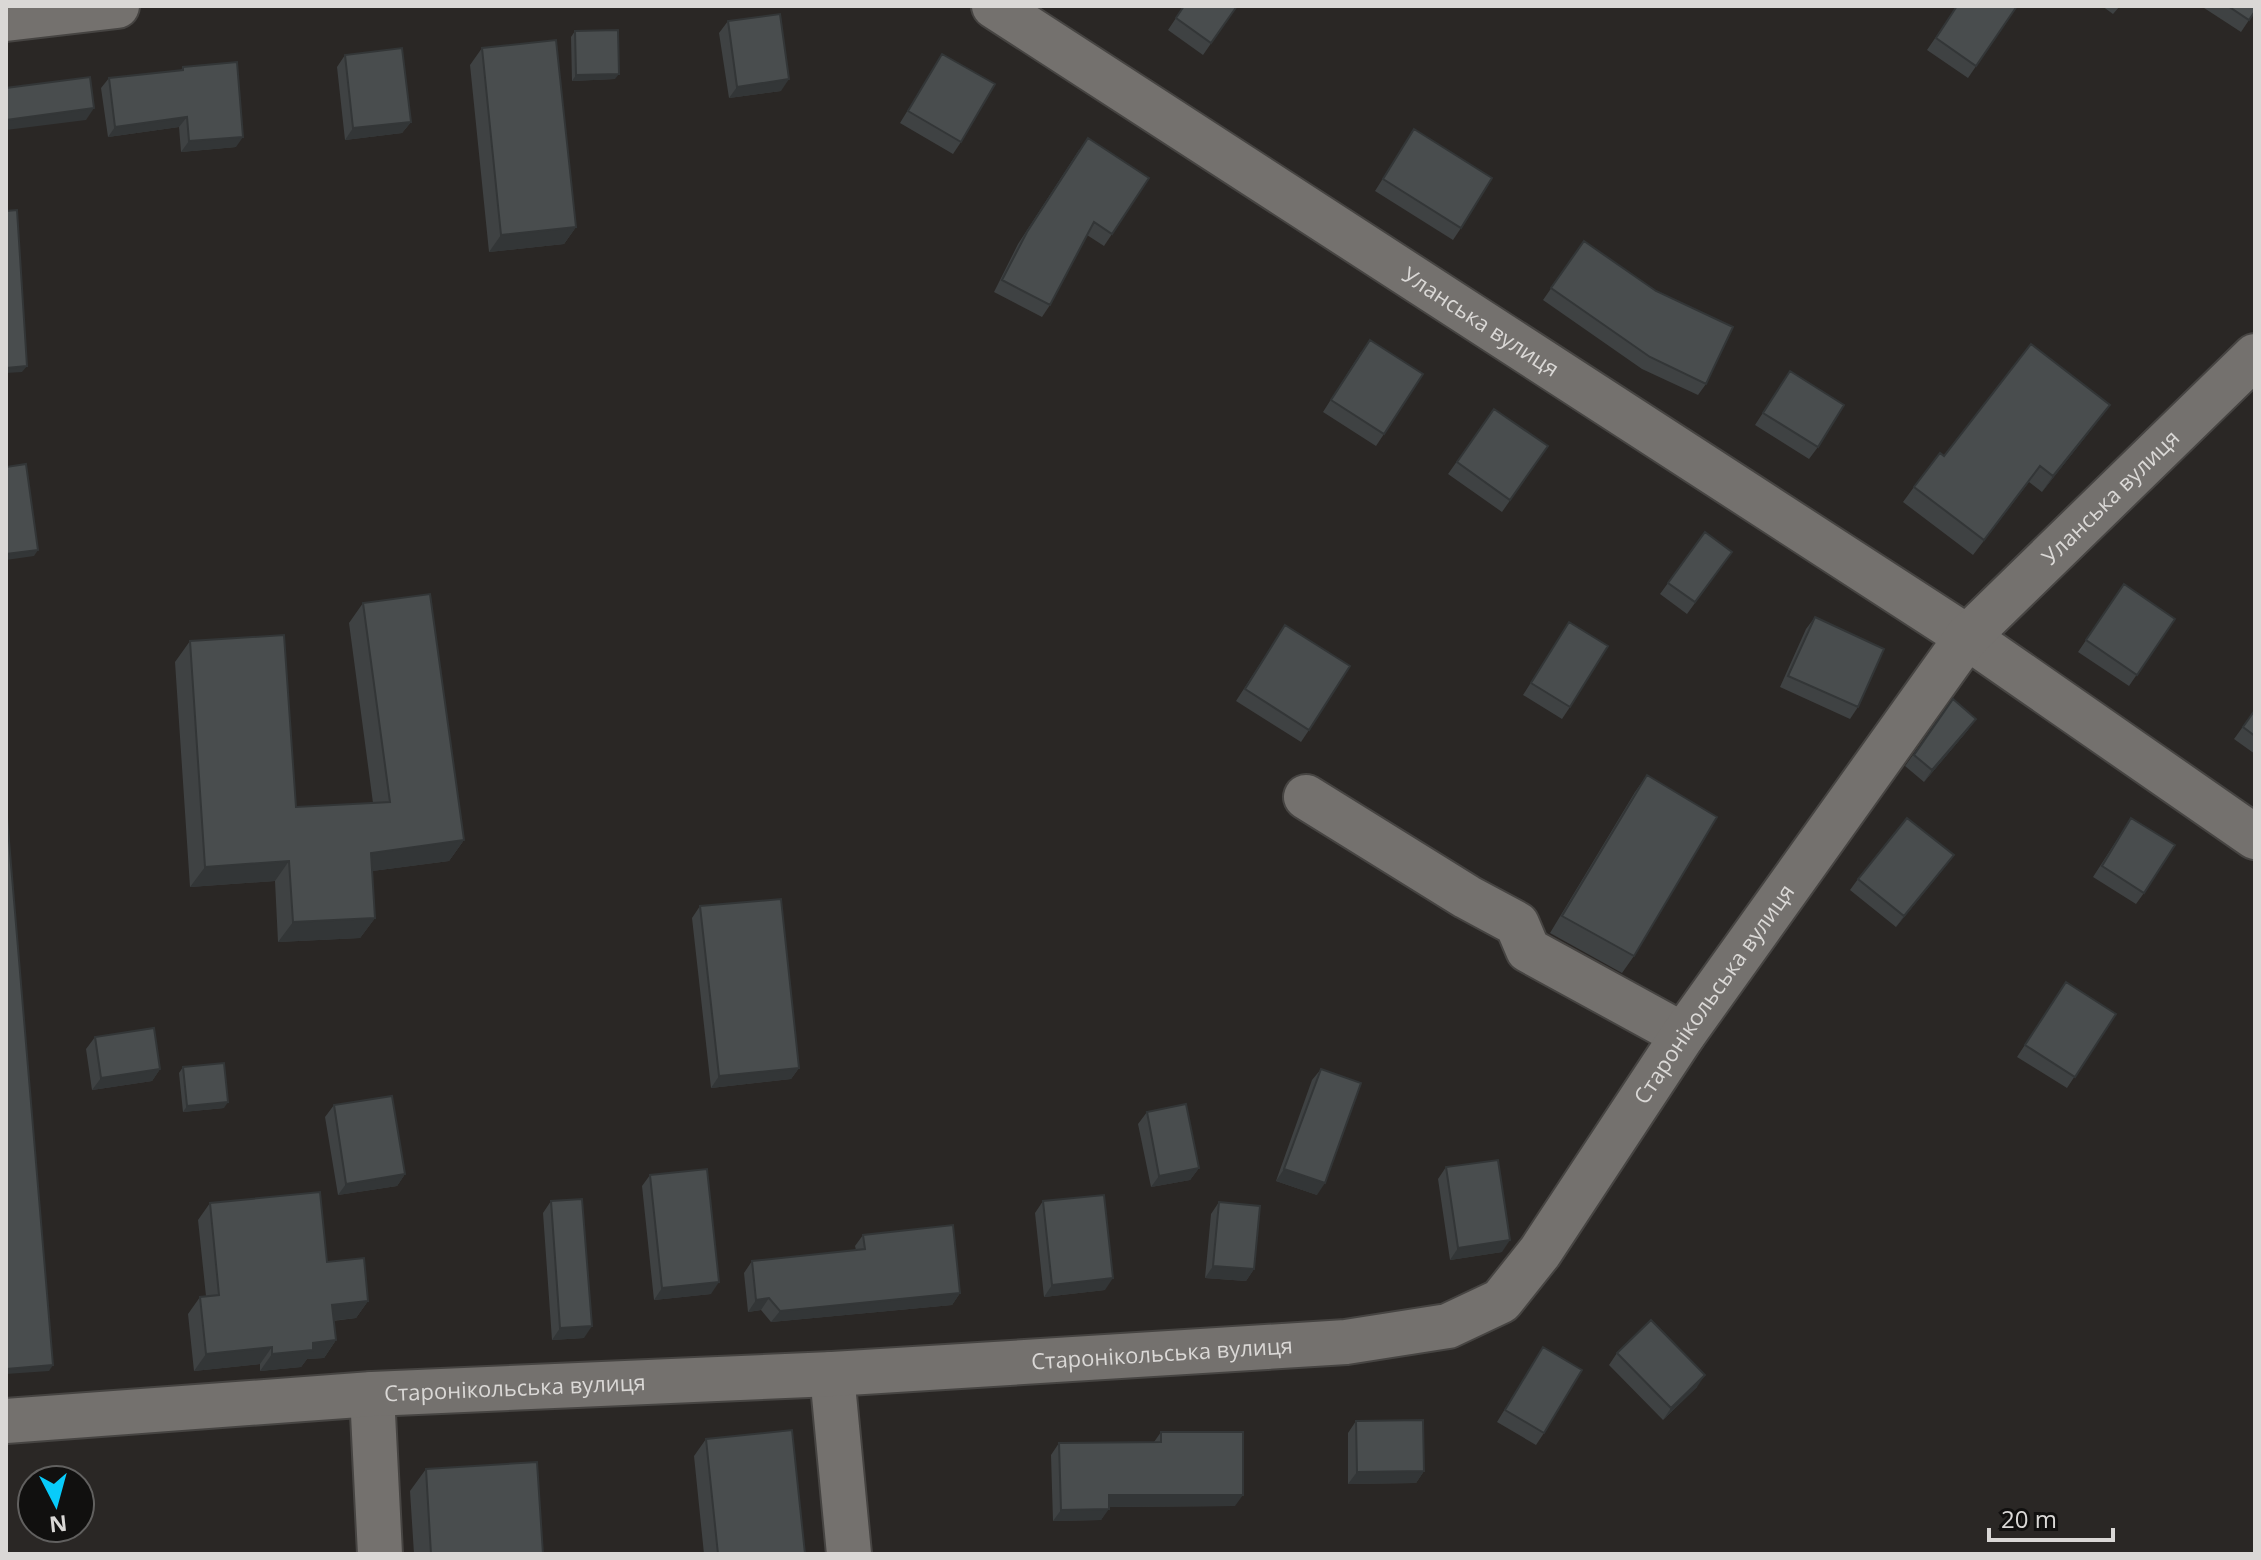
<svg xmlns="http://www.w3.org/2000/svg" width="2261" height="1560" viewBox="0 0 2261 1560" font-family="'Open Sans',sans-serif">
	<rect width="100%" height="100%" fill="#2a2725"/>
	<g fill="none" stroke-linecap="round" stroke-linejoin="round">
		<defs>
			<g id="minor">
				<path id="s1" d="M994 6 1967 637 2255 837"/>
				<path d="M6 19 117 6"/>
				<path d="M1306 797 1467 897 1517 924 1528 950 1683 1035"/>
				<path d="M832 1374 849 1554"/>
				<path d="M372 1394 380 1554"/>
				<path id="s2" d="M6 1421 372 1394 832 1374 1346 1342 1448 1326 1501 1301 1540 1252 1683 1035 1967 637 2255 356"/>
			</g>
		</defs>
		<use href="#minor" stroke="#464442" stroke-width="48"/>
		<use href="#minor" stroke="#74716e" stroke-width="44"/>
	</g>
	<path fill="#3f4243" d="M1237 6 1203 55 1168 30 1176 18Z
		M1957 6H2017L1968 78 1927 50Z
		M2102 6H2120L2113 14Z
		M2201 6H2255V11L2241 32Z
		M728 21 781 91 729 98 719 33Z
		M575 31 615 79 572 81 571 37Z
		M482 48 576 227 564 244 489 252 470 65Z
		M942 54 961 142 953 154 900 123Z
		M345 55 411 122 402 133 345 140 337 67Z
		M183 67 236 147 181 152 179 127 108 137 101 88 109 78 181 70Z
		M1414 129 1461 228 1453 240 1375 191Z
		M1079 150 1112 234 1104 246 1087 235 1050 305 1042 317 994 292 1018 244Z
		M1584 241 1706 384 1698 395 1642 369 1543 300Z
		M1361 352 1384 434 1376 446 1323 412Z
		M1790 371 1818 447 1809 459 1755 425Z
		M2110 405 2042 492 2029 482 1973 555 1903 502 1914 487 1944 456Z
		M1494 409 1548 446 1502 512 1448 474Z
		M1705 532 1732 552 1687 614 1660 594Z
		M2124 584 2175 619 2129 686 2078 652Z
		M363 603 464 840 449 861 372 871 375 918 360 938 278 942 275 881 190 887 175 662 190 641 296 807 373 803 349 623Z
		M1815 617 1858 707 1850 719 1780 687 1806 629Z
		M1569 622 1570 707 1562 719 1523 695Z
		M1285 625 1309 730 1301 742 1236 701Z
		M1953 699 1968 730 1924 782 1905 766Z
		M2255 710V754L2234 739Z
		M1647 775 1634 956 1622 973 1550 933 1635 792Z
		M2131 818 2144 893 2136 904 2093 877Z
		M1954 855 1896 927 1850 890 1858 879Z
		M700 906 799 1068 791 1079 711 1088 692 918Z
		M2058 994 2116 1014 2067 1088 2017 1057Z
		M95 1037 160 1069 152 1081 92 1090 86 1049Z
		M183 1067 224 1108 183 1112 179 1073Z
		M1321 1069 1317 1195 1276 1181 1312 1080Z
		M334 1105 405 1174 397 1186 338 1195 325 1117Z
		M1147 1112 1199 1168 1190 1180 1151 1187 1138 1124Z
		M1446 1167 1502 1252 1450 1260 1438 1179Z
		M650 1175 711 1294 654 1300 642 1186Z
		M551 1201 584 1338 552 1340 543 1213Z
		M1043 1201 1105 1290 1044 1297 1035 1213Z
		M1219 1202 1254 1269 1246 1281 1205 1278 1211 1214Z
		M210 1203 327 1262 368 1301 356 1318 333 1321 336 1340 324 1358 307 1359 301 1367 260 1371V1364L194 1371 188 1314 200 1297 206 1296 198 1220Z
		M863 1235 960 1293 952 1305 771 1322 761 1310 748 1312 744 1273 752 1261 856 1250 855 1246Z
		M1543 1347 1544 1433 1536 1445 1497 1422Z
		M1617 1353 1697 1387 1663 1420 1609 1365Z
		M1356 1421 1424 1471 1416 1483 1348 1484V1433Z
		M1161 1432 1235 1506 1109 1507 1101 1520 1053 1521 1051 1455 1059 1443 1154 1442Z
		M706 1439 805 1554H704L694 1456Z
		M426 1469 543 1554H414L410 1491Z"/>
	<path fill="#333637" d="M619 74 615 79 572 81 576 75Z
		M789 79 781 91 729 98 737 87Z
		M94 108 86 120 6 130V120Z
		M187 117 179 127 108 137 115 127Z
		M411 122 402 133 345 140 353 128Z
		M243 137 236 147 181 152 189 141Z
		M576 227 564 244 489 252 501 235Z
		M27 366 22 372 6 373V368Z
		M2110 405 2099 420 2042 492 2053 476Z
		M38 550 34 556 6 560V554Z
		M1976 719 1968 730 1924 782 1932 770Z
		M464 840 449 861 357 873 371 853Z
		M1954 855 1945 867 1896 927 1904 916Z
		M289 861 275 881 190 887 205 867Z
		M375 918 360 938 278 942 293 922Z
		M799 1068 791 1079 711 1088 719 1076Z
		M160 1069 152 1081 92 1090 101 1078Z
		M228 1102 224 1108 183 1112 187 1106Z
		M1199 1168 1190 1180 1151 1187 1159 1176Z
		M1284 1169 1325 1183 1317 1195 1276 1181Z
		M405 1174 397 1186 338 1195 346 1184Z
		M1510 1240 1502 1252 1450 1260 1458 1248Z
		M1213 1266 1254 1269 1246 1281 1205 1278Z
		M1113 1278 1105 1290 1044 1297 1052 1285Z
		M719 1282 711 1294 654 1300 662 1288Z
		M960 1293 952 1305 771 1322 780 1311Z
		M769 1298 761 1310 748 1312 756 1300Z
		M368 1301 356 1318 320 1322 332 1305Z
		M592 1326 584 1338 552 1340 560 1328Z
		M336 1340 324 1358 307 1359 301 1367 260 1371 272 1354 313 1343Z
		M272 1347 260 1364 194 1371 206 1354Z
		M53 1365 49 1371 6 1374V1369Z
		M1705 1375 1697 1387 1663 1420 1671 1408Z
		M1424 1471 1416 1483 1348 1484 1357 1472Z
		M1109 1495H1243L1235 1506 1101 1507Z
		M1109 1509 1101 1520 1053 1521 1061 1510Z"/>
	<path fill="#494d4e" stroke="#333637" stroke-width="2" d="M1184 6H1237L1211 43 1176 18Z
		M1957 6H2017L1976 66 1936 38Z
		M2228 6H2255V11L2249 20Z
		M780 14 789 79 737 87 728 21Z
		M618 30 619 74 576 75 575 31Z
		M556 40 576 227 501 235 482 48Z
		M402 48 411 122 353 128 345 55Z
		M942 54 995 84 961 142 908 111Z
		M237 62 243 137 189 141 187 117 115 127 109 78 183 70V67Z
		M90 77 94 108 6 120V88Z
		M1414 129 1492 178 1461 228 1383 179Z
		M1088 138 1149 178 1112 234 1094 222 1050 305 1002 280 1027 232Z
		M17 210 27 366 6 368V211Z
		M1584 241 1656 291 1733 327 1706 384 1650 357 1551 288Z
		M1370 340 1423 374 1384 434 1331 400Z
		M2031 344 2110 405 2053 476 2040 466 1984 540 1914 487 1940 453 1944 456Z
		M1790 371 1844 405 1818 447 1763 413Z
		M1494 409 1548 446 1510 500 1457 462Z
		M26 464 38 550 6 554V467Z
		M1705 532 1732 552 1695 602 1668 583Z
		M2124 584 2175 619 2137 675 2086 640Z
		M430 594 464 840 371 853 375 918 293 922 289 861 205 867 190 641 284 635 296 807 390 802 363 603Z
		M1815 617 1884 649 1858 707 1788 676Z
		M1569 622 1608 646 1570 707 1531 683Z
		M1285 625 1350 666 1309 730 1245 689Z
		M1953 699 1976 719 1932 770 1914 755Z
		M2255 710V736L2243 727Z
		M1647 775 1717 817 1634 956 1562 916Z
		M6 805 53 1365 6 1369Z
		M1907 818 1954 855 1904 916 1858 879Z
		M2131 818 2175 845 2144 893 2102 866Z
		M781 899 799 1068 719 1076 700 906Z
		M2066 982 2116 1014 2075 1077 2025 1045Z
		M154 1028 160 1069 101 1078 95 1037Z
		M224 1063 228 1102 187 1106 183 1067Z
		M1321 1069 1361 1083 1325 1183 1284 1169Z
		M392 1096 405 1174 346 1184 334 1105Z
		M1186 1104 1199 1168 1159 1176 1147 1112Z
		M1498 1160 1510 1240 1458 1248 1446 1167Z
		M707 1169 719 1282 662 1288 650 1175Z
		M320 1192 327 1262 364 1258 368 1301 332 1305 336 1340 313 1343V1350L272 1354V1347L206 1354 200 1297 219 1295 210 1203Z
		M1104 1195 1113 1278 1052 1285 1043 1201Z
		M582 1199 592 1326 560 1328 551 1201Z
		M1219 1202 1260 1206 1254 1269 1213 1266Z
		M953 1225 960 1293 780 1311 769 1298 756 1300 752 1261 865 1249 863 1235Z
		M1651 1320 1705 1375 1671 1408 1617 1353Z
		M1543 1347 1582 1370 1544 1433 1505 1410Z
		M1423 1420 1424 1471 1357 1472 1356 1421Z
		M792 1430 805 1554H718L706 1439Z
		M1161 1432H1243V1495H1109V1509L1061 1510 1059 1443 1161 1442Z
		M537 1462 543 1554H431L426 1469Z"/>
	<g text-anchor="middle" stroke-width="7" stroke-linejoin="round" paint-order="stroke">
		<g font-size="22" fill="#dad8d6" stroke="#11100f">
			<text dy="8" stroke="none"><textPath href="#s1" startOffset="580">Уланська вулиця</textPath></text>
			<text dy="8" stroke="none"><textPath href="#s2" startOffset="2516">Уланська вулиця</textPath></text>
			<text dy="8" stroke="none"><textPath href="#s2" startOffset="1878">Старонікольська вулиця</textPath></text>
			<text dy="8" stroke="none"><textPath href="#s2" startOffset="1158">Старонікольська вулиця</textPath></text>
			<text dy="8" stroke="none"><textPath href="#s2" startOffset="510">Старонікольська вулиця</textPath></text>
		</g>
	</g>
	<rect width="2261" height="1560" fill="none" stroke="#dad8d6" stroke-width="16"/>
	<g transform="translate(56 1504) rotate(174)"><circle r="38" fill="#11100f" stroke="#61605f" stroke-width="2"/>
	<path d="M0-6L14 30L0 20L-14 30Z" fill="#08cbfa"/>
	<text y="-12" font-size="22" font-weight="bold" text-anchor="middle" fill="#dad8d6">N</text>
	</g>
	<path d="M1989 1528v12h124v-12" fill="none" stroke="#dad8d6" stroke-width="4"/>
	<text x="2001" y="1528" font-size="24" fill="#dad8d6" stroke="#11100f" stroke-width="6" paint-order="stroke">20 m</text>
</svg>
